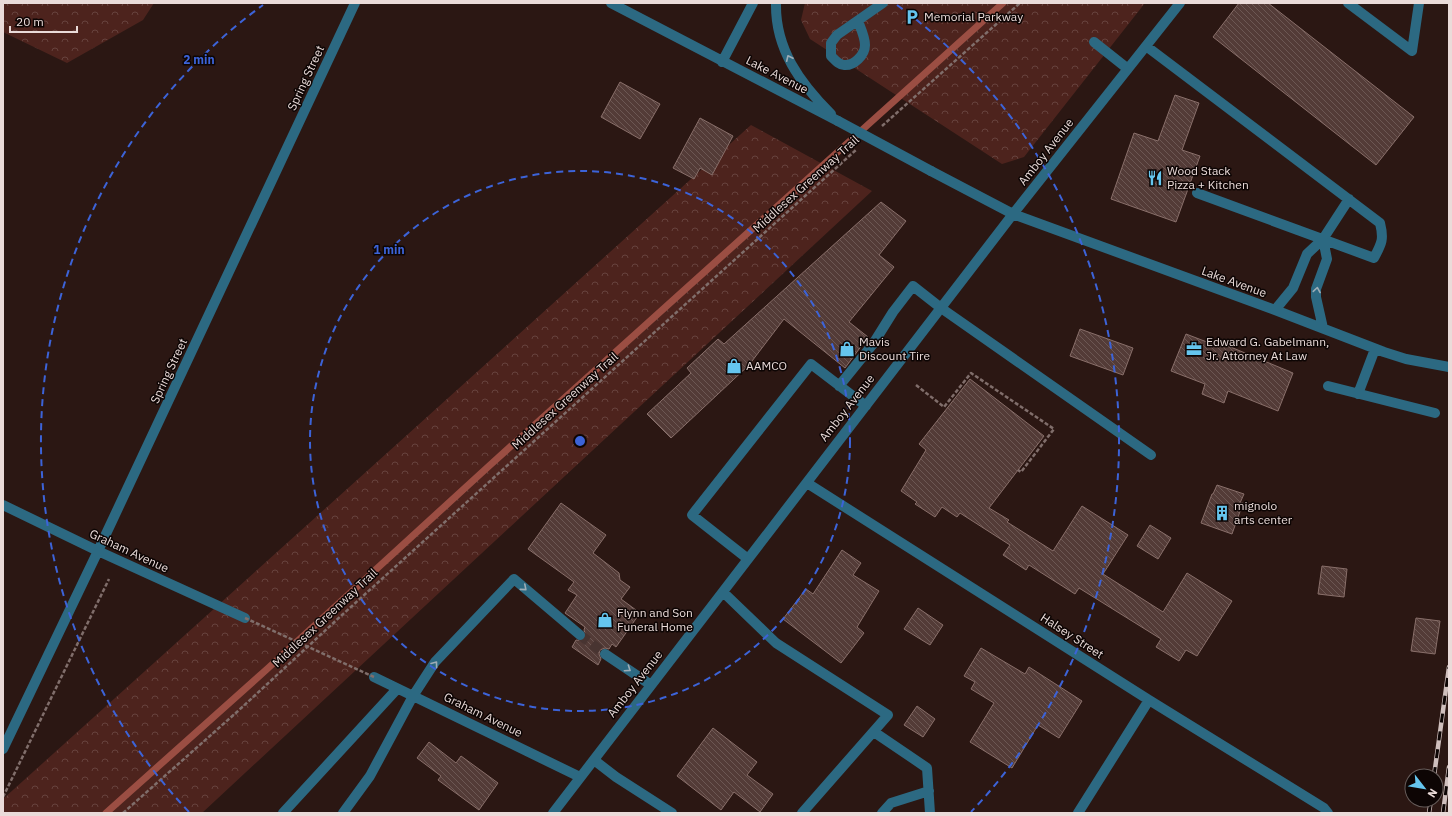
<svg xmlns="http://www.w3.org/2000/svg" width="1452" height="816" viewBox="0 0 1452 816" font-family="'IBM Plex Sans',sans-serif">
	<defs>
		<pattern id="park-crowns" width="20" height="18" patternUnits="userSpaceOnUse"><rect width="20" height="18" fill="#4d231d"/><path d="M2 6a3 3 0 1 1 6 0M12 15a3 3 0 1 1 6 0" fill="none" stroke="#67423d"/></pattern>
		<pattern id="building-back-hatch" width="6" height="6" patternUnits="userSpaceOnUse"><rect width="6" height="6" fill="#533b37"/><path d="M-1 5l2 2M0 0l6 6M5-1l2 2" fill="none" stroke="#6c5753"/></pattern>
	</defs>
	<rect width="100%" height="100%" fill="#2b1713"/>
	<path fill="url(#park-crowns)" d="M3 3H154L143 20 67 63 3 32Z
		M805 3H1145L1024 157 1002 164 810 39 801 20Z
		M751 125 872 191 202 813H3V799Z"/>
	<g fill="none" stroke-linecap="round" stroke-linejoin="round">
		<path stroke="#9b4e43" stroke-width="7" d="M106 813 266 670 489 466 1003 3"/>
	</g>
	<path fill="url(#building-back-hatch)" stroke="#896f6a" d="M1239 3H1268L1414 117 1376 165 1213 37Z
		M620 82 660 104 640 139 601 117Z
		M1175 95 1199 103 1182 150 1200 156 1176 222 1111 199 1134 133 1158 141Z
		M700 118 733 136 712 175 700 168 694 179 673 168Z
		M881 202 906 221 879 255 894 267 849 322 868 337 845 368 784 319 749 365 671 438 647 414 691 373 687 368 718 339 724 344Z
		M1080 329 1133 348 1123 375 1070 356Z
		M1186 334 1220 347 1221 343 1293 373 1278 411 1228 391 1224 403 1202 394 1205 384 1171 371Z
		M970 379 1044 436 989 508 1009 520 1007 522 1053 551 1082 506 1128 535 1103 574 1163 612 1187 573 1232 601 1197 656 1186 650 1179 661 1156 647 1161 639 1079 588 1075 594 1029 565 1026 570 1003 555 1010 545 960 513 957 517 942 507 935 517 915 504 917 502 901 491 926 450 919 444Z
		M1217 485 1244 494 1240 503H1243L1232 534 1201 523 1212 494H1213Z
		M561 503 606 535 593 553 619 573 620 580 630 587 621 599 640 613 616 647 612 644 609 649 605 648 600 650 599 654 601 659 598 665 572 647 576 640 583 641 586 636 584 630 585 627 565 613 577 595 568 590 574 582 528 549Z
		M1150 525 1171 538 1158 559 1137 546Z
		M842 550 861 563 853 575 879 591 857 627 864 633 841 663 783 619 806 589 813 594Z
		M1322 566 1347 569 1344 597 1318 594Z
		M918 608 943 625 930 645 904 629Z
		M1416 618 1440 621 1435 654 1411 651Z
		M981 648 1025 674 1029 667 1082 701 1059 738 1038 725 1012 768 970 742 994 703 971 689 975 682 964 676Z
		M917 706 935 719 923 737 904 725Z
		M713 728 757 762 747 775 773 794 760 812 734 792 721 810 677 776Z
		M429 742 456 763 461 756 498 783 479 810 438 780 441 776 417 758Z"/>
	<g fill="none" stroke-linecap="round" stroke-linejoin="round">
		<path stroke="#483431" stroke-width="10" stroke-dasharray="10 5" stroke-linecap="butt" d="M580 635 605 654"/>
		<path stroke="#806e6b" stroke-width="2.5" stroke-dasharray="4 2" stroke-linecap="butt" d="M882 126 1020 3
			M916 385 944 407 971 373 1054 429 1021 472 1018 470
			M3 797 109 579
			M123 813 238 711 342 615 857 149"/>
		<path stroke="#2c6982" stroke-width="10" d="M611 3 838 121
			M776 3C775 49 800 83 831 114
			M1348 3 1412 51 1419 3
			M858 21C861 29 865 37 865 45 865 55 854 66 844 65 839 65 835 60 831 56V43L837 35 883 3
			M1094 42 1128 69
			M1146 46 1380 223C1384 239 1382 243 1374 258L1197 193
			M722 62 753 3
			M931 171 1013 214 1275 310 1384 352 1406 359 1449 367
			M1275 310 1293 288 1307 254 1323 239 1349 199
			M1323 328 1316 297V289L1327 259 1323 239
			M839 386 873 344 893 312 913 286 941 308 1151 455
			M1328 386 1435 413
			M1358 394 1375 349
			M807 483 1149 700 1324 808 1328 813
			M3 505 98 551 245 618
			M748 559 692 515 811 364 866 406
			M723 592 776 643 888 715 802 813
			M605 654 651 685
			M374 677 580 777
			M874 732 927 768 930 813
			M3 749 98 551 355 3
			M594 760 616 777 672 813
			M283 813 397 689
			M343 813 370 776 413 696 435 662 514 579 580 635
			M553 813 1013 214 1180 3
			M882 813 891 803 929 791
			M1078 813 1149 700"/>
		<defs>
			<path id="rail" d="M1434 776 1449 667
				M1429 813 1431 800
				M1443 813 1449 767"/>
		</defs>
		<use href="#rail" stroke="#cfbfbd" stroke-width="4.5"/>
		<use href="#rail" stroke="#0d0504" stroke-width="3" stroke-dasharray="9" stroke-linecap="butt"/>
		<path stroke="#806e6b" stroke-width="2.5" stroke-dasharray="4 2" stroke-linecap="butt" d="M245 618 374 677"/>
		<path stroke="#2c6982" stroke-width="10" d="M838 121 931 171"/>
	</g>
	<defs><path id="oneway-chevron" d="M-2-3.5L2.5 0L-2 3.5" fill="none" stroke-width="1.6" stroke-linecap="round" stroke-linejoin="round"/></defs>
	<g stroke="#9eadb6">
		<use href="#oneway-chevron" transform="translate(789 58) rotate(-115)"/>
		<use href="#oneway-chevron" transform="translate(1317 290) rotate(-81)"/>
		<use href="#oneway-chevron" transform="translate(524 588) rotate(41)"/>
		<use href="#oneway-chevron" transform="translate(435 664) rotate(-53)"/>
		<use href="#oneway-chevron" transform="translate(628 669) rotate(34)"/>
	</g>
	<g fill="none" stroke="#3c63d8" stroke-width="2" stroke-dasharray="7 5">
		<circle cx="580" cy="441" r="270"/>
		<path d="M189 812A539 539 0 0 1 263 5M897 5A539 539 0 0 1 971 812"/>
	</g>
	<defs>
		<symbol id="parking-bare" viewBox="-9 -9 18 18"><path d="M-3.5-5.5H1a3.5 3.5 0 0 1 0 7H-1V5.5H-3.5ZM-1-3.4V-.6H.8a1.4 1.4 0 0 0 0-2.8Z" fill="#65c5ee" stroke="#0d0504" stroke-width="2.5" paint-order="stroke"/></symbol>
		<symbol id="restaurant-bare" viewBox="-9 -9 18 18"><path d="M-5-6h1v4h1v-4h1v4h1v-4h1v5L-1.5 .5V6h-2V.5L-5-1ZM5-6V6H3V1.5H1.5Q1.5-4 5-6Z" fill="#65c5ee" stroke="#0d0504" stroke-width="2.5" paint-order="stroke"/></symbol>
		<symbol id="shop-bare" viewBox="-9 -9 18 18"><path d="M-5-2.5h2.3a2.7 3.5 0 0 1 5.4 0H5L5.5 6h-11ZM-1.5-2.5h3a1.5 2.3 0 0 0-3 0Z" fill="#65c5ee" stroke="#0d0504" stroke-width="2.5" paint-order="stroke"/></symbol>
		<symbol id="office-bare" viewBox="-9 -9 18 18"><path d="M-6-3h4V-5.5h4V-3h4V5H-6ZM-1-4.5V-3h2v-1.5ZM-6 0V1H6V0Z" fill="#65c5ee" stroke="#0d0504" stroke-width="2.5" paint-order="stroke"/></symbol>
		<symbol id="building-bare" viewBox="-9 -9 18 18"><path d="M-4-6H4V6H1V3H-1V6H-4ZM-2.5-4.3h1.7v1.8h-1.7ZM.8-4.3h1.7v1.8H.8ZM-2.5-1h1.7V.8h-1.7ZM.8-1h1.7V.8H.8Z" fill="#65c5ee" stroke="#0d0504" stroke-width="2.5" paint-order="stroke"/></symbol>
	</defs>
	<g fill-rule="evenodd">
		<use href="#parking-bare" x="901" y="6" width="22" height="22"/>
		<use href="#restaurant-bare" x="1144" y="167" width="22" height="22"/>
		<use href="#shop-bare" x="836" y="338" width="22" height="22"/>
		<use href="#office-bare" x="1183" y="338" width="22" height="22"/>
		<use href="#shop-bare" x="723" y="355" width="22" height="22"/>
		<use href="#building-bare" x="1211" y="502" width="22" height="22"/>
		<use href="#shop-bare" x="594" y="609" width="22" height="22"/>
	</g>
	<g text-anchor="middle" stroke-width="3" stroke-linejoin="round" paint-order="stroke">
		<g font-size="12" fill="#eadbd9" stroke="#0d0504" text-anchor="start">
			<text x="924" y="21">Memorial Parkway</text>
			<text x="1167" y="175">Wood Stack<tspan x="1167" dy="14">Pizza + Kitchen</tspan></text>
			<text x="859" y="346">Mavis<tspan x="859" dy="14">Discount Tire</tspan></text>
			<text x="1206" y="346">Edward G. Gabelmann,<tspan x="1206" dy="14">Jr. Attorney At Law</tspan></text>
			<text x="746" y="370">AAMCO</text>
			<text x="1234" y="510">mignolo<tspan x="1234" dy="14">arts center</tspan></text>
			<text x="617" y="617">Flynn and Son<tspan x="617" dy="14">Funeral Home</tspan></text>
		</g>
		<g font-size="12" fill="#eadbd9" stroke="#0d0504">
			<text transform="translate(777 75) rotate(27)" y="4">Lake Avenue</text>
			<text transform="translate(306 78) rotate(-65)" y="4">Spring Street</text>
			<text transform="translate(1046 152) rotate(-52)" y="4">Amboy Avenue</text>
			<text transform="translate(806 184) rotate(-42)" y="4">Middlesex Greenway Trail</text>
			<text transform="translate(1234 282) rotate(20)" y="4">Lake Avenue</text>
			<text transform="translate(169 371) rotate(-65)" y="4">Spring Street</text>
			<text transform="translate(565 401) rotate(-42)" y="4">Middlesex Greenway Trail</text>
			<text transform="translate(847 408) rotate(-52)" y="4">Amboy Avenue</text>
			<text transform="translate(129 551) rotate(25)" y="4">Graham Avenue</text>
			<text transform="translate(325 618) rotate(-43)" y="4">Middlesex Greenway Trail</text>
			<text transform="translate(1072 636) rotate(33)" y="4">Halsey Street</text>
			<text transform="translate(635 684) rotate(-52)" y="4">Amboy Avenue</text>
			<text transform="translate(483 715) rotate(26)" y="4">Graham Avenue</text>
		</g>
	</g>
	<circle cx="580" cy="441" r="6" fill="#3c63d8" stroke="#0d0504" stroke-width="2"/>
	<g font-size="12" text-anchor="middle" font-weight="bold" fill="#3c63d8" stroke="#0d0504" stroke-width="3" stroke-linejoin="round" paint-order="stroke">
		<text x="199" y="64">2 min</text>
		<text x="389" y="254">1 min</text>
	</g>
	<rect width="1452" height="816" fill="none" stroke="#eadbd9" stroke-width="8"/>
	<g transform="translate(1424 788) rotate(121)"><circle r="19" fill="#0d0504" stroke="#655b59"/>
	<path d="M0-3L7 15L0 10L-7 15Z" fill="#65c5ee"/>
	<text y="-6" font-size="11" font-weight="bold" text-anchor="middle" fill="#eadbd9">N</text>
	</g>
	<path d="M10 26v6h67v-6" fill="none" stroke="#eadbd9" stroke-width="2"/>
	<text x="16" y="26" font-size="12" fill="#eadbd9" stroke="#0d0504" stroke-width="3" paint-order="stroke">20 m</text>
</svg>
